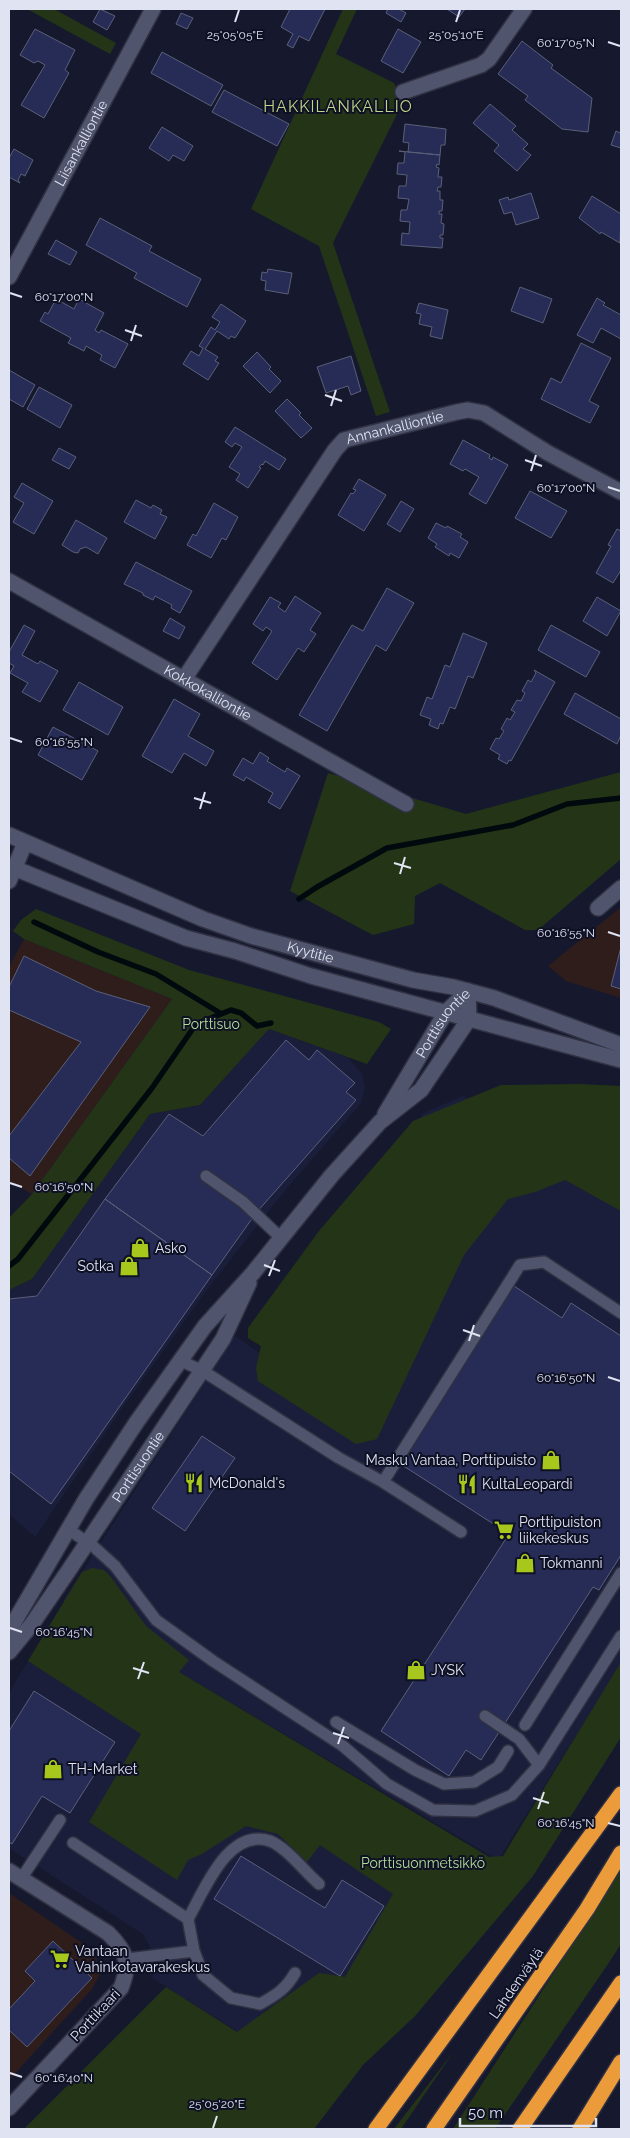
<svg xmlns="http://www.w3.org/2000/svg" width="630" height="2138" viewBox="0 0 630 2138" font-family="Raleway,sans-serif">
	<rect width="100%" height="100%" fill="#16192e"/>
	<path fill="#1b1e3a" d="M269 1029 347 1057 362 1074 365 1087 361 1103 286 1189 209 1287 121 1410 35 1537 9 1514V1290L32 1279 150 1114 200 1105Z
		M463 1096 621 1159V1664L498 1860 179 1672 63 1601 235 1336 355 1419 358 1192 424 1113Z
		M28 1661 424 1910 328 2088 152 1978 155 1964 149 1945 143 1934 9 1848V1693Z"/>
	<path fill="#2f1d1c" d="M621 907V998L566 981 548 966Z
		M24 939 172 999 32 1194 9 1181V967Z
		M9 1893 95 1952 100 1974 92 1989 9 2080Z"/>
	<path fill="#243517" d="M27 9H54L116 43 110 54Z
		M343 9H357L336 54 394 83 403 102 333 243 390 412 376 416 319 246 251 209Z
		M621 772V859L538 930H525L440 883 415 896 414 924 373 935 290 891 328 773 466 814Z
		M36 909 189 970 379 1022 391 1029 367 1064 269 1029 200 1105 150 1114 32 1279 9 1290V1218L32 1194 172 999 24 939 13 931 21 920Z
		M578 1084 621 1086V1211L565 1180 535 1192 508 1199 464 1255 377 1439 356 1444 258 1381 256 1368 261 1346 248 1338V1328L319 1231 413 1121 501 1085Z
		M92 1568 104 1570 111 1577 146 1626 189 1660 179 1672 489 1857 503 1856 621 1662V1737L533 1876 415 2016 363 2065 314 2129H24L166 1987 237 2032 319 1973 345 1977 393 1894 320 1845 307 1862 278 1834 246 1826 200 1855 188 1860 177 1880 89 1822 141 1734 28 1661 82 1572Z
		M621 1869V1944L608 1964 495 2129H453Z
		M454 2051 401 2129H394Z"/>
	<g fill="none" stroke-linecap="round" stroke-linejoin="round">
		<path stroke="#00090d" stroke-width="5.5" d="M299 899 317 887 387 848 513 825 567 804 621 798
			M34 922 98 952 156 974 220 1013
			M9 1266 18 1259 152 1088 196 1024 231 1010 241 1013 257 1026 271 1023"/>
	</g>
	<path fill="#272c56" stroke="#5a5f79" d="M100 9 115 16 107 30 93 22Z
		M290 9H325L309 41 299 36 293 48 287 45 293 34 281 27Z
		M388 9H399L406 13 401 22 386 13Z
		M447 9H465L459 17Z
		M181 13 193 18 187 29 176 24Z
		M35 29 75 50 65 70 69 73 44 118 21 105 45 65 38 61 34 63 20 55Z
		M398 29 421 42 403 73 381 61Z
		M522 41 553 65 551 68 592 98 588 132 562 129 525 100 528 96 498 74Z
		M162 52 223 85 211 106 151 73Z
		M224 90 289 124 277 146 212 112Z
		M490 104 516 126 512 130 528 144 523 149 531 155 517 171 494 151 499 145 473 123Z
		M405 124 446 129 445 145H441L440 155 408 152 409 143 403 142Z
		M162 127 193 146 184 161 173 155 169 161 149 148Z
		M621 129V148L611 145 616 131 620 133Z
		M14 149 33 160 25 176 21 174 18 180 20 183 9 177V158Z
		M399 151 440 155 439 165 437 164 436 167 439 168 438 177H442L441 187H438L437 191H440V200H443L442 211H439V214H442L441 223 444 224 443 235H440V238H443L442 248 401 245 402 233 409 234 410 222 400 221 401 210H407L409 199 398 198 399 186H406L407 175 397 174 398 163H404L405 152Z
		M531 193 539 218 516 225 512 212 504 214 499 200 508 197 509 200Z
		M592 196 621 214 620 243 601 232 600 234 579 218Z
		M100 218 152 246 149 251 201 279 187 307 134 278 137 273 86 245Z
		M56 240 77 252 70 265 48 254Z
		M268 269 292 273 288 294 265 290 266 281 261 280 262 272 267 273Z
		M520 287 552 299 543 323 511 311Z
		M597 298 605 303 603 305 621 315V339L601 328 593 343 577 335Z
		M56 299 74 309 79 299 104 313 95 330 99 333 101 330 128 344 115 368 100 360 102 355 86 346 84 351 68 343 71 338 40 321 45 312 48 314Z
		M419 303 448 310 442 339 430 336 432 327 419 324 421 314 416 313Z
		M221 304 246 321 235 338 231 336 229 339 217 331 205 349 218 357 215 361 219 363 208 380 183 364 191 351 199 356 203 348 199 346 211 327 215 330 220 322 212 317Z
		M581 343 611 358 589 401 599 406 590 423 541 399 551 378 561 383Z
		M257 352 271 367 269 369 281 381 270 393 243 366Z
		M351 356 361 391 351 395 348 386 326 393 317 367Z
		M9 370 35 385 23 407 9 399Z
		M39 387 72 405 60 428 27 409Z
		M287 399 301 413 299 415 312 428 301 438 275 411Z
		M235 427 286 459 279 470 265 461 263 465 262 464 259 467 261 468 248 488 236 480 240 474 229 467 242 447 235 443 232 447 225 442Z
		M463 440 490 455 489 458 492 460 493 457 508 465 486 504 469 494 479 477 465 469 463 471 450 464Z
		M59 448 76 457 69 469 52 460Z
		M359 479 386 495 364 531 338 515 351 493 353 494 356 490 353 489Z
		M22 483 53 501 34 534 13 522 24 503 14 497Z
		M530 491 567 511 551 538 515 518Z
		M136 500 151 508 153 505 162 510 160 514 167 517 155 539 124 522Z
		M401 501 414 509 400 532 387 524Z
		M214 503 238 517 226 540 222 538 211 558 187 545 193 534 196 536Z
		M76 520 107 538 98 554 86 547 80 549 78 553 73 552 62 545Z
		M436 523 446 528 447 526 462 534 460 537 468 542 459 558 450 553 449 556 435 547 437 544 428 538Z
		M617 529 621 531V570L613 583 596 573 611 546 608 545Z
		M136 562 192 591 180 613 171 608 172 605 155 596 153 600 143 595V593L124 584Z
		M387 588 414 603 386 651 376 645 327 731 299 715 352 625 363 631Z
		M295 596 321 613 310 630 316 634 304 652 298 648 277 680 252 663 272 631 266 627 263 631 253 624 270 597 281 603 278 607 285 612Z
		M597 597 621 611 607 636 583 621Z
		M170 618 185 627 179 639 163 631Z
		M24 625 35 631 22 655 38 664 40 661 58 671 40 702 22 692 28 683 10 673 14 666 9 663V652Z
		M551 625 600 652 586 677 538 650Z
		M463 633 487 643 473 678 468 676 455 709 450 707 443 724 440 723 438 729 429 725 431 719 420 715 427 697 432 699 445 665 450 667Z
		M534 670 555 682 511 761 509 760 507 764 498 759 500 755 490 749 496 738 499 739 504 731 501 729 507 718 510 720 515 712 511 710 517 700 521 701 525 693 522 691 528 680 531 682 536 673Z
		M79 682 123 707 108 735 63 710Z
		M575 693 621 719V735L617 744 564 714Z
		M174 699 200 714 188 736 214 751 206 766 184 753 172 773 142 756Z
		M53 727 98 751 82 780 38 755Z
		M260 752 269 758 267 761 285 772 287 768 300 776 280 809 268 802 273 793 246 777 244 781 233 775 243 758 253 764Z
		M621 947V989L611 986Z
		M24 956 96 991 150 1007 30 1176 9 1158V1136L81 1042 9 1010V987Z
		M286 1040 309 1060 317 1050 355 1083 346 1092 356 1100 256 1213 212 1275 105 1199 169 1114 203 1136Z
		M105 1199 212 1275 51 1504 9 1471V1299L37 1296Z
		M514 1286 562 1318 571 1303 621 1336V1555L599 1590 593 1587 481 1760 466 1750 449 1776 381 1731 509 1534 399 1463Z
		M202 1436 235 1458 185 1531 152 1508Z
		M34 1691 115 1742 70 1813 42 1796 12 1844 9 1842V1731Z
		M241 1856 325 1908 342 1880 384 1906 340 1976 214 1899Z
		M53 1941 92 1978 27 2047 9 2030V2009L35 1981 25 1971Z"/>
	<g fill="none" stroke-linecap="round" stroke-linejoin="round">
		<defs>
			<path id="lane" d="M206 1176 243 1202 280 1237
				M179 1360 203 1371 339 1458 383 1482 461 1532
				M383 1482 520 1265 544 1262 621 1313
				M68 1529 94 1547 115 1566 156 1620 213 1661 343 1746 387 1784 433 1810 475 1811 512 1795 539 1765 621 1636
				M485 1716 519 1739 539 1765
				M336 1722 415 1770 444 1784 474 1782 498 1767 508 1751
				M525 1725 621 1573
				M73 1843 188 1919
				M21 1879 60 1820
				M127 1959 194 1951
				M295 1973C286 1989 276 1995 260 2004L231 1998 203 1975 194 1951 188 1919C204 1891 228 1827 270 1841 286 1847 305 1872 319 1884"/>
			<g id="street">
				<path d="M403 92 481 65 489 59 524 9"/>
				<path id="s1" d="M9 277 153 9"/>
				<path id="s2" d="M9 581 406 804"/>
				<path id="s3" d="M184 679 335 450 344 440 457 412 468 410 484 413 548 453 621 492"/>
				<path d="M9 881 25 843"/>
				<path d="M598 908 621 888"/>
				<path id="s4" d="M385 1114 446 1012 468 991"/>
				<path d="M9 1631 86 1499 136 1423 205 1326 253 1273 332 1175 380 1122 421 1090 469 1019 468 991"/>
				<path id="s5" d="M9 1652 32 1624 69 1570 223 1339 249 1283"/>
				<path d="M9 1871 108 1933C127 1952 131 1963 121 1988L9 2108"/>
			</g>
			<g id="secondary">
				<path id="s6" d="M9 835 203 919 251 936 413 980 453 987 494 998 621 1045"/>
				<path d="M9 866 186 938 235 951 311 976 621 1060"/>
			</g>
			<path id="highway" d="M376 2129 621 1794
				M434 2129 587 1909 621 1853
				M520 2129 621 1983
				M580 2129 621 2062"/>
		</defs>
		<use href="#lane" stroke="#303142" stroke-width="14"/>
		<use href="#street" stroke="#303142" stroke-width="18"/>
		<use href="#secondary" stroke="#303142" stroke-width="18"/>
		<use href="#highway" stroke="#303142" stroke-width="18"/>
		<use href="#lane" stroke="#50546d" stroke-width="11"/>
		<use href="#street" stroke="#50546d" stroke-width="15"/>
		<use href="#secondary" stroke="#50546d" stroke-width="15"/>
		<use href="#highway" stroke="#eb9b3a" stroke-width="15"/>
	</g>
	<path fill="none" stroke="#e0e3f2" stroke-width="2" d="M235 22 239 10M456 22 460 10M608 42 620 46M10 293 22 297M125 330 142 336M131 341 136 325M325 395 342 401M331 406 336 390M525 460 542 466M531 471 536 455M608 487 620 491M10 738 22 742M194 798 211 803M200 809 205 792M394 863 411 868M400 874 405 857M608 932 620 936M10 1183 22 1187M264 1265 280 1271M269 1276 275 1260M463 1330 480 1336M469 1341 474 1325M608 1377 620 1381M10 1628 22 1632M133 1668 149 1673M138 1679 144 1662M333 1733 349 1738M338 1744 344 1727M533 1798 549 1803M538 1809 544 1792M608 1823 620 1826M10 2073 22 2077M213 2128 217 2116"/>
	<defs>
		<symbol id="shop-bare" viewBox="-9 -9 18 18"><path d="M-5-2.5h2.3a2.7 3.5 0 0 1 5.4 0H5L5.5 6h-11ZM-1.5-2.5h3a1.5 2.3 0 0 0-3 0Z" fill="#a8c71d" stroke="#0e1024" stroke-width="2.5" paint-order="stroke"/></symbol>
		<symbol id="restaurant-bare" viewBox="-9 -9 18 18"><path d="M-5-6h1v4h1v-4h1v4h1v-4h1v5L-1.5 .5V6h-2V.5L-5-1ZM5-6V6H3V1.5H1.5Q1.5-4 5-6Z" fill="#a8c71d" stroke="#0e1024" stroke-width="2.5" paint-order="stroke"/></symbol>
		<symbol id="supermarket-bare" viewBox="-9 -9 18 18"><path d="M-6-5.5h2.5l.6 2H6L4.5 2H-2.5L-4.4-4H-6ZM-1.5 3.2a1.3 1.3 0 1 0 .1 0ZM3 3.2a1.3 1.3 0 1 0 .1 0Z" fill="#a8c71d" stroke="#0e1024" stroke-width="2.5" paint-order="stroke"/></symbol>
	</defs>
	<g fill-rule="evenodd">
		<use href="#shop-bare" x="126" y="1234" width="28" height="28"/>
		<use href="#shop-bare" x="115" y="1252" width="28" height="28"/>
		<use href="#shop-bare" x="537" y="1446" width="28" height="28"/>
		<use href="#restaurant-bare" x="180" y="1469" width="28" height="28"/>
		<use href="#restaurant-bare" x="453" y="1470" width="28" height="28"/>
		<use href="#supermarket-bare" x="490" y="1516" width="28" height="28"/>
		<use href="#shop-bare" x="511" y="1549" width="28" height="28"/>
		<use href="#shop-bare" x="402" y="1656" width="28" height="28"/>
		<use href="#shop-bare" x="39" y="1755" width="28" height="28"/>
		<use href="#supermarket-bare" x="46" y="1945" width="28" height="28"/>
	</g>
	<g text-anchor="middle" stroke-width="4" stroke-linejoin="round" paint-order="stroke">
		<g font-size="14" fill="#e0e3f2" stroke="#0e1024">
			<text dy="5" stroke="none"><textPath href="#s1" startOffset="152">Liisankalliontie</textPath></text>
			<text dy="5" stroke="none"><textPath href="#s3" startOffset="340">Annankalliontie</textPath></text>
			<text dy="5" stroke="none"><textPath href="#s2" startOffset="228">Kokkokalliontie</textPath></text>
			<text dy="5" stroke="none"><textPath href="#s6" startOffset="324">Kyytitie</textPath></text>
			<text dy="5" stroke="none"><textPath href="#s4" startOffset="108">Porttisuontie</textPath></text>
			<text dy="5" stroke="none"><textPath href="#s5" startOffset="226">Porttisuontie</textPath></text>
			<text transform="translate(516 1983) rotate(-55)" y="5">Lahdenväylä</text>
			<text transform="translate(95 2015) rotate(-47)" y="5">Porttikaari</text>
		</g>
		<g font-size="14" fill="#b3de97" stroke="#0e1024">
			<text x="211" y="1029">Porttisuo</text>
			<text x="423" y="1868">Porttisuonmetsikkö</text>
		</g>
		<g font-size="14" fill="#e0e3f2" stroke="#0e1024" text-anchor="start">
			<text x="155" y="1253">Asko</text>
			<text x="114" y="1271" text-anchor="end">Sotka</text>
			<text x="536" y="1465" text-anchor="end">Masku Vantaa, Porttipuisto</text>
			<text x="209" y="1488">McDonald's</text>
			<text x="482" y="1489">KultaLeopardi</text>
			<text x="519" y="1527">Porttipuiston<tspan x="519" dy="16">liikekeskus</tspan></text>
			<text x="540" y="1568">Tokmanni</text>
			<text x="431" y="1675">JYSK</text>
			<text x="68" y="1774">TH-Market</text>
			<text x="75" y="1956">Vantaan<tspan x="75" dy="16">Vahinkotavarakeskus</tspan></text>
		</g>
		<g font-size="16" letter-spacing="1" fill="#c1d58a" stroke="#0e1024">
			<text x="338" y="112">HAKKILANKALLIO</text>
		</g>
	</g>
	<g font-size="12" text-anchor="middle" fill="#e0e3f2" stroke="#0e1024" stroke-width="4" stroke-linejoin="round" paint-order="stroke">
		<text x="235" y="39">25°05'05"E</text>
		<text x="456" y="39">25°05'10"E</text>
		<text x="566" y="47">60°17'05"N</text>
		<text x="64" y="301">60°17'00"N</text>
		<text x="566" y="492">60°17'00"N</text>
		<text x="64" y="746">60°16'55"N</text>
		<text x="566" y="937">60°16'55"N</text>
		<text x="64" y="1191">60°16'50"N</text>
		<text x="566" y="1382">60°16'50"N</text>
		<text x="64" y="1636">60°16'45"N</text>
		<text x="566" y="1827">60°16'45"N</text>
		<text x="64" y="2082">60°16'40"N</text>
		<text x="217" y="2108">25°05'20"E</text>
	</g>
	<rect width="630" height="2138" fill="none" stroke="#e0e3f2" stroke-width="20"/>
	<path d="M460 2118v8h136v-8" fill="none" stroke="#e0e3f2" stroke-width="2.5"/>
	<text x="468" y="2118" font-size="15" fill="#e0e3f2" stroke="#0e1024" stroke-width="4" paint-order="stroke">50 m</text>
</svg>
